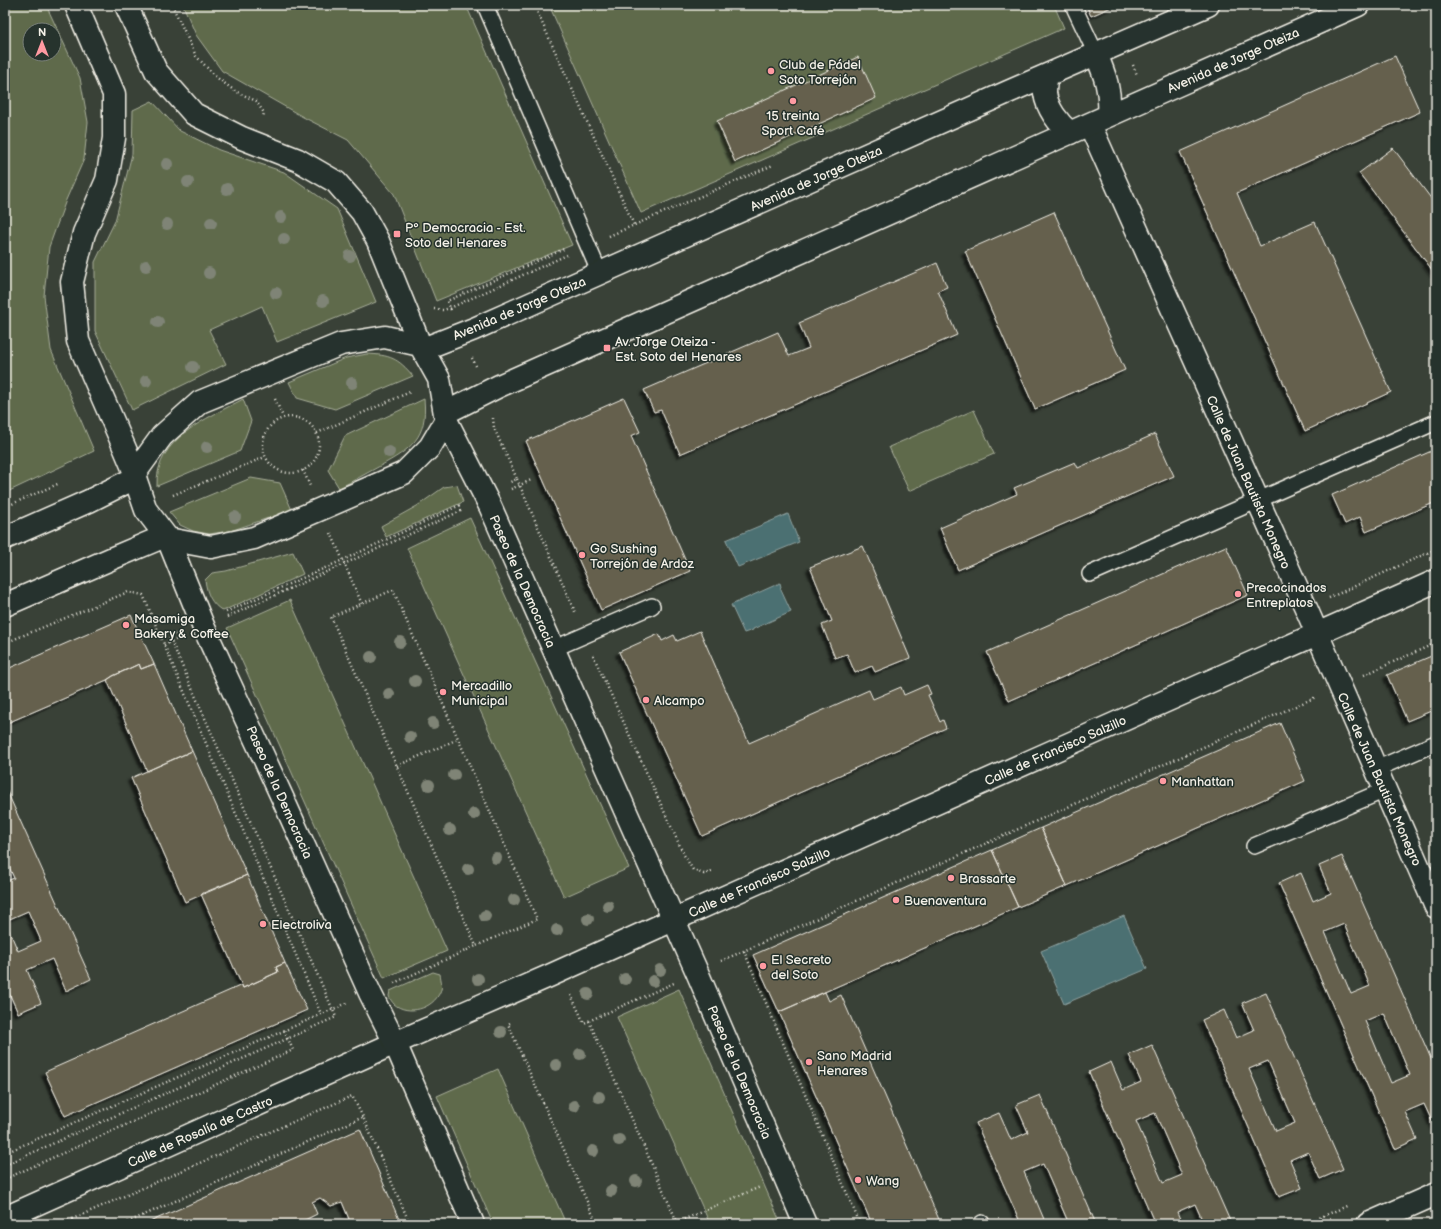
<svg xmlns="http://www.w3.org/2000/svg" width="1441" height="1229" viewBox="0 0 1441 1229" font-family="'Balsamiq Sans',sans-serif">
	<defs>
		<filter id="shadow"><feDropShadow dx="-3.5" dy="3.5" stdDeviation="1" flood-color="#0009"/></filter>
	</defs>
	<rect width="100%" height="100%" fill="#394137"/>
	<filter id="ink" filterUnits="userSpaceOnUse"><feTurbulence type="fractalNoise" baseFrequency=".025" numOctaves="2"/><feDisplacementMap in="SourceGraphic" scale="8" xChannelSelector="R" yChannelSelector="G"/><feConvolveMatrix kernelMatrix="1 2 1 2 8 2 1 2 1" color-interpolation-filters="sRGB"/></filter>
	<g filter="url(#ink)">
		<path fill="#5e6b4c" stroke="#a9ae9a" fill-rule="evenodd" d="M5 5H46L80 78 88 122 84 159 66 200 49 247 44 296 51 350 94 451 5 493ZM30 30H54V54H30Z
			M183 5H466L572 245 436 301 394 194 348 140 303 117 222 71 196 35Z
			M549 5H1054L1064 28 641 213Z
			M152 101 180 131 219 150 284 172 337 209 376 302 277 342 262 306 209 330 226 364 132 410 95 331V262L115 221 132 154 133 110Z
			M367 354C390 355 398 358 413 376L335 409 297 398 289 382 346 358Z
			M243 399 251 421 240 451 157 486C155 438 207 419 243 399Z
			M424 399C428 438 411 449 380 466 367 473 353 481 339 488L328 470 345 436Z
			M974 410 994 454 909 491 889 447Z
			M251 478 280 483 292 510 230 531 209 534 193 531 180 525 169 512Z
			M457 485 463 502 386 537 381 526 417 506 444 487Z
			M470 518 629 868 564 897 407 548Z
			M293 552 303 574 223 611C211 604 207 594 205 580L212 573 226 571Z
			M290 600 447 951 384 978 227 628Z
			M433 972 440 974C441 980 443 987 440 992 433 1009 408 1016 394 1004 392 1002 390 999 389 996L390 991Z
			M679 989 781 1224H710L617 1017Z
			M498 1069 566 1224H493L437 1096Z"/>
		<path fill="#4c6f72" stroke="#8fa3a1" d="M788 514 799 542 738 567 726 540Z
			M780 583 781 587 780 588 791 612 753 629V630L744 633 731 605Z
			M1124 916 1147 969 1064 1004 1041 951Z"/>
		<path fill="#65614e" stroke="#f4f1e8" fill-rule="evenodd" filter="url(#shadow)" d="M1086 5H1116L1091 16Z
			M1395 56 1420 112 1237 193 1260 246 1315 222 1391 392 1305 431 1180 152Z
			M858 57 876 98 735 162 717 121Z
			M1393 148 1436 205V275L1359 173Z
			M1054 212 1125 370 1035 409 965 251Z
			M937 263 947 287 938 291 957 335 680 454 661 410 654 412 644 390 778 332 789 356 809 348 799 323Z
			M624 398 640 432 631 436 690 571 601 610 526 441Z
			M1155 434 1174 476 958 570 940 528 1017 494 1014 488 1075 462 1078 468Z
			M1436 449V502L1366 532 1360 517 1345 524 1332 495Z
			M863 546 910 658 875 672 872 666 855 673 847 654 835 658 822 625 832 621 810 567Z
			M1226 546 1248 595 1009 701 987 652Z
			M131 615 154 664 141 669 139 664 113 676 107 680 5 724V670Z
			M700 631 749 743 869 690 873 699 901 687 904 695 927 685 931 694 928 695 940 722 943 720 946 728 702 836 619 652 659 634 662 641 674 635 677 641Z
			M1436 654V709L1407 721 1387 675Z
			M139 664 141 669 154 664 192 751 147 771 107 680 113 676Z
			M1280 723 1305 781 1067 886 1041 828Z
			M192 751 247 875 185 902 131 778Z
			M6 789 91 979 66 991 52 959 27 970 41 1003 18 1013 5 984V882L14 878 5 858ZM28 911 41 941 18 951 5 921Z
			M1041 828 1067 886 1018 907 992 850Z
			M992 850 1018 907 779 1012 753 955Z
			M1342 856 1436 1070V1130L1424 1104 1405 1112 1417 1139 1395 1149 1279 883 1301 873 1313 901 1331 893 1319 866ZM1344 924 1370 986 1351 994 1325 932ZM1384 1013 1410 1075 1391 1083 1365 1021Z
			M247 875 285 963 276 967 278 972 243 988 201 894Z
			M285 963 307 1010 65 1116 45 1072 242 985 243 988 278 972 276 967Z
			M825 992 829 1001 841 995 941 1224H872L779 1012Z
			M1266 993 1343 1169 1320 1179 1308 1152 1290 1160 1302 1188 1279 1197 1202 1020 1224 1010 1236 1038 1254 1030 1242 1003ZM1268 1061 1295 1123 1276 1131 1249 1069Z
			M1152 1045 1230 1221 1222 1224H1204L1195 1204 1177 1212 1182 1224H1155L1089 1072 1111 1062 1123 1090 1141 1082 1129 1055ZM1155 1113 1182 1175 1163 1183 1136 1121Z
			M1040 1095 1096 1224H1069L1043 1164 1024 1172 1046 1224H1021L976 1123 999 1113 1011 1140 1028 1132 1016 1105Z
			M360 1129 401 1224H351L342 1202 331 1206 320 1198 312 1202 317 1214 297 1224H145Z"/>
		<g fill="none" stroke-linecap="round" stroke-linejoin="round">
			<defs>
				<path id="service" d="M485 5 600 274
					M1073 5 1096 54
					M1090 574 1436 422
					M553 649 652 606
					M1376 769 1436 743
					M1254 846 1385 790
					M982 1223V1224"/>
				<path id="minor" d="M1090 125 1306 608 1436 907
					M673 920 1436 581
					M5 1218 395 1043
					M1368 1224 1436 1194"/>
				<path id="tertiary" d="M76 5 114 94V138L107 180 84 233 72 282 78 341 125 449 135 473V478L146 510 168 539 211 547 254 538 404 473 430 447 446 420 439 379 420 345 378 241 362 212 336 182 298 160 242 138 194 114 156 71 126 5
					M1096 54C1105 75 1111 91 1109 115
					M1046 77C1046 82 1045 87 1045 93 1047 108 1058 123 1070 133
					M423 349 474 329 1008 92 1208 5
					M445 413 499 386 1358 5
					M446 420 490 506 697 972 805 1224
					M135 473 162 436 200 402 341 344 385 337 420 345
					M5 538 89 501 135 478
					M168 539 204 628 282 797 370 993 395 1043 473 1224
					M5 605 113 558 165 536
					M395 1043 549 976 673 920"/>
			</defs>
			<use href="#service" stroke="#f4f1e8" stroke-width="18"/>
			<use href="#minor" stroke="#f4f1e8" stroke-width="25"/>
			<use href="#tertiary" stroke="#f4f1e8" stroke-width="25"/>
			<path stroke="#f4f1e8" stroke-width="2.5" stroke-dasharray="1 3" stroke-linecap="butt" d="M172 5 196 56 216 77 235 91 256 101 264 113 263 118
				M534 5 634 225
				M1133 65 1137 75
				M609 236 773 165
				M434 309 443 310 450 308 567 255
				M451 310 447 301 564 249
				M472 358 477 368
				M275 399 283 417
				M263 445a28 28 0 1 1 56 0a28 28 0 1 1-56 0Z
				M493 418 494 428 517 479 508 483
				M317 433 410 392
				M303 470 310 486
				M517 479 576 614
				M511 489 531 480
				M173 495 265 457
				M5 507 60 483
				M331 533 362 604
				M393 590 537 919 476 946 331 617Z
				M1329 598 1436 549
				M226 612 343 560 460 505
				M227 617 463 510
				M5 643 128 592 143 595 321 1014
				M164 645 180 638
				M593 655 684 855 693 870 704 874 714 871
				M1364 675 1436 643
				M397 766 458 739
				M744 951 860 1224
				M721 961 1316 697
				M394 983 476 946
				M571 995 584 1023 674 983
				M589 1021 678 1224
				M510 1023 508 1024 597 1224
				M5 1153 347 1003
				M5 1165 336 1017 169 636 178 633
				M5 1179 293 1050 284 1030
				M61 1224 352 1096 363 1117
				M124 1224 363 1117 410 1224
				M673 1224 760 1187
				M1305 1224 1349 1205"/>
			<use href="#service" stroke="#26332d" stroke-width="15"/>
			<use href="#minor" stroke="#26332d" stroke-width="22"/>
			<use href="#tertiary" stroke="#26332d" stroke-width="22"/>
		</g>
		<g fill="#7f8476">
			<circle cx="167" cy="164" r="6"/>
			<circle cx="188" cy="182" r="6"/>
			<circle cx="227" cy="189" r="6"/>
			<circle cx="281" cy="217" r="6"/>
			<circle cx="211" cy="223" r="6"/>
			<circle cx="167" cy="224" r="6"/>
			<circle cx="284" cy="239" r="6"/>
			<circle cx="350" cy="256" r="6"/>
			<circle cx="146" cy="266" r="6"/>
			<circle cx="209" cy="273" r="6"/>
			<circle cx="276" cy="293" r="6"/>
			<circle cx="323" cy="301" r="6"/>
			<circle cx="158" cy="322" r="6"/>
			<circle cx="193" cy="367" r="6"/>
			<circle cx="146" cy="381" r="6"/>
			<circle cx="352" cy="383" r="6"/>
			<circle cx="207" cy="447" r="6"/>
			<circle cx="389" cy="452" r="6"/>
			<circle cx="235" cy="517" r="6"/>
			<circle cx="400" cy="642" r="6"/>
			<circle cx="371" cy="657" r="6"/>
			<circle cx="415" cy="681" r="6"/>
			<circle cx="389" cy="694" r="6"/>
			<circle cx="433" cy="723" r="6"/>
			<circle cx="410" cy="737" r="6"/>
			<circle cx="454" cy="775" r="6"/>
			<circle cx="429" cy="785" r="6"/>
			<circle cx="474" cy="814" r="6"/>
			<circle cx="450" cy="830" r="6"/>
			<circle cx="496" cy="858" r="6"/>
			<circle cx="468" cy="869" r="6"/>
			<circle cx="514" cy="900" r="6"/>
			<circle cx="608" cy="906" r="6"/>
			<circle cx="485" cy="916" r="6"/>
			<circle cx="588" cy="919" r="6"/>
			<circle cx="557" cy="930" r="6"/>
			<circle cx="660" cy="970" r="6"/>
			<circle cx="478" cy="979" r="6"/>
			<circle cx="625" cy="979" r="6"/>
			<circle cx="653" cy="981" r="6"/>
			<circle cx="588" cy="994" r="6"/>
			<circle cx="501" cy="1032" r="6"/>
			<circle cx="580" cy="1054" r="6"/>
			<circle cx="556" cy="1065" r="6"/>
			<circle cx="599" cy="1097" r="6"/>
			<circle cx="574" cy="1106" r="6"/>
			<circle cx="619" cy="1140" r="6"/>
			<circle cx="593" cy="1151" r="6"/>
			<circle cx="636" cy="1181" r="6"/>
			<circle cx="611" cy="1191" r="6"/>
		</g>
	</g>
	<g fill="#ff9aa2" stroke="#26332d" stroke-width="1.5">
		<circle cx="771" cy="71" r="4"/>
		<circle cx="793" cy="101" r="4"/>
		<rect x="393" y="230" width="8" height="8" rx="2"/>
		<rect x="603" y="344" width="8" height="8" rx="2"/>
		<circle cx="582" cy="555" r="4"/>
		<circle cx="1238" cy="594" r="4"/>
		<circle cx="126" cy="625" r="4"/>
		<circle cx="443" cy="692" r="4"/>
		<circle cx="646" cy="700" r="4"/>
		<circle cx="1163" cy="781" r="4"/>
		<circle cx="951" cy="878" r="4"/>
		<circle cx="896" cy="900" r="4"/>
		<circle cx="263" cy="924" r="4"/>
		<circle cx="763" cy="966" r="4"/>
		<circle cx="809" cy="1062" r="4"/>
		<circle cx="858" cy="1180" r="4"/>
	</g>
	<g text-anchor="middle" stroke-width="3" stroke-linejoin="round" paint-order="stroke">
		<g font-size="13" fill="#f4f1e8" stroke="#26332d">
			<text transform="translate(1233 60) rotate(-24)" y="5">Avenida de Jorge Oteiza</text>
			<text transform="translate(816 178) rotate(-24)" y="5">Avenida de Jorge Oteiza</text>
			<text transform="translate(519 308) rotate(-23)" y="5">Avenida de Jorge Oteiza</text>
			<text transform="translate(1249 482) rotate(66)" y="5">Calle de Juan Bautista Monegro</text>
			<text transform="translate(523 581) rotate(66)" y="5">Paseo de la Democracia</text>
			<text transform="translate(1055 750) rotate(-24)" y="5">Calle de Francisco Salzillo</text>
			<text transform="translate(1380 779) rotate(66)" y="5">Calle de Juan Bautista Monegro</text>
			<text transform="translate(280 792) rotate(66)" y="5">Paseo de la Democracia</text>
			<text transform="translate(759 882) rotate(-24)" y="5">Calle de Francisco Salzillo</text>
			<text transform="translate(740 1072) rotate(67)" y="5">Paseo de la Democracia</text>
			<text transform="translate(200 1131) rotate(-24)" y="5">Calle de Rosalía de Castro</text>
		</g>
		<g font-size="13" fill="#f4f1e8" stroke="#26332d" text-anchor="start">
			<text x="779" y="69">Club de Pádel<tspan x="779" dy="15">Soto Torrejón</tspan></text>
			<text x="793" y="120" text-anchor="middle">15 treinta<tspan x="793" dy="15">Sport Café</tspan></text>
			<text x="405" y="232">Pº Democracia - Est.<tspan x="405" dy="15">Soto del Henares</tspan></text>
			<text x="615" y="346">Av. Jorge Oteiza -<tspan x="615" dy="15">Est. Soto del Henares</tspan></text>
			<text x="590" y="553">Go Sushing<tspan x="590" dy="15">Torrejón de Ardoz</tspan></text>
			<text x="1246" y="592">Precocinados<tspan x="1246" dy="15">Entreplatos</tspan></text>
			<text x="134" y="623">Masamiga<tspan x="134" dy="15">Bakery &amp; Coffee</tspan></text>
			<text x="451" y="690">Mercadillo<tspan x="451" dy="15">Municipal</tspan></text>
			<text x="654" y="705">Alcampo</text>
			<text x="1171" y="786">Manhattan</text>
			<text x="959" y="883">Brassarte</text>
			<text x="904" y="905">Buenaventura</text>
			<text x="271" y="929">Electroliva</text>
			<text x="771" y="964">El Secreto<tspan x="771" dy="15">del Soto</tspan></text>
			<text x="817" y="1060">Sano Madrid<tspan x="817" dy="15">Henares</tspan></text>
			<text x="866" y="1185">Wang</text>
		</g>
	</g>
	<rect width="1441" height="1229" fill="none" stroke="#26332d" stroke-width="20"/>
	<rect x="10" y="10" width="1421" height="1209" fill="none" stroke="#f4f1e8" stroke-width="1.5" filter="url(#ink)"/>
	<g transform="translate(42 42)"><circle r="19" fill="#26332d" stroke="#787f78"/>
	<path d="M0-3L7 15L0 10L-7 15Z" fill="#ff9aa2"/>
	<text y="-6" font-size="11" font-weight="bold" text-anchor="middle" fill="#f4f1e8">N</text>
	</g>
</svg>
